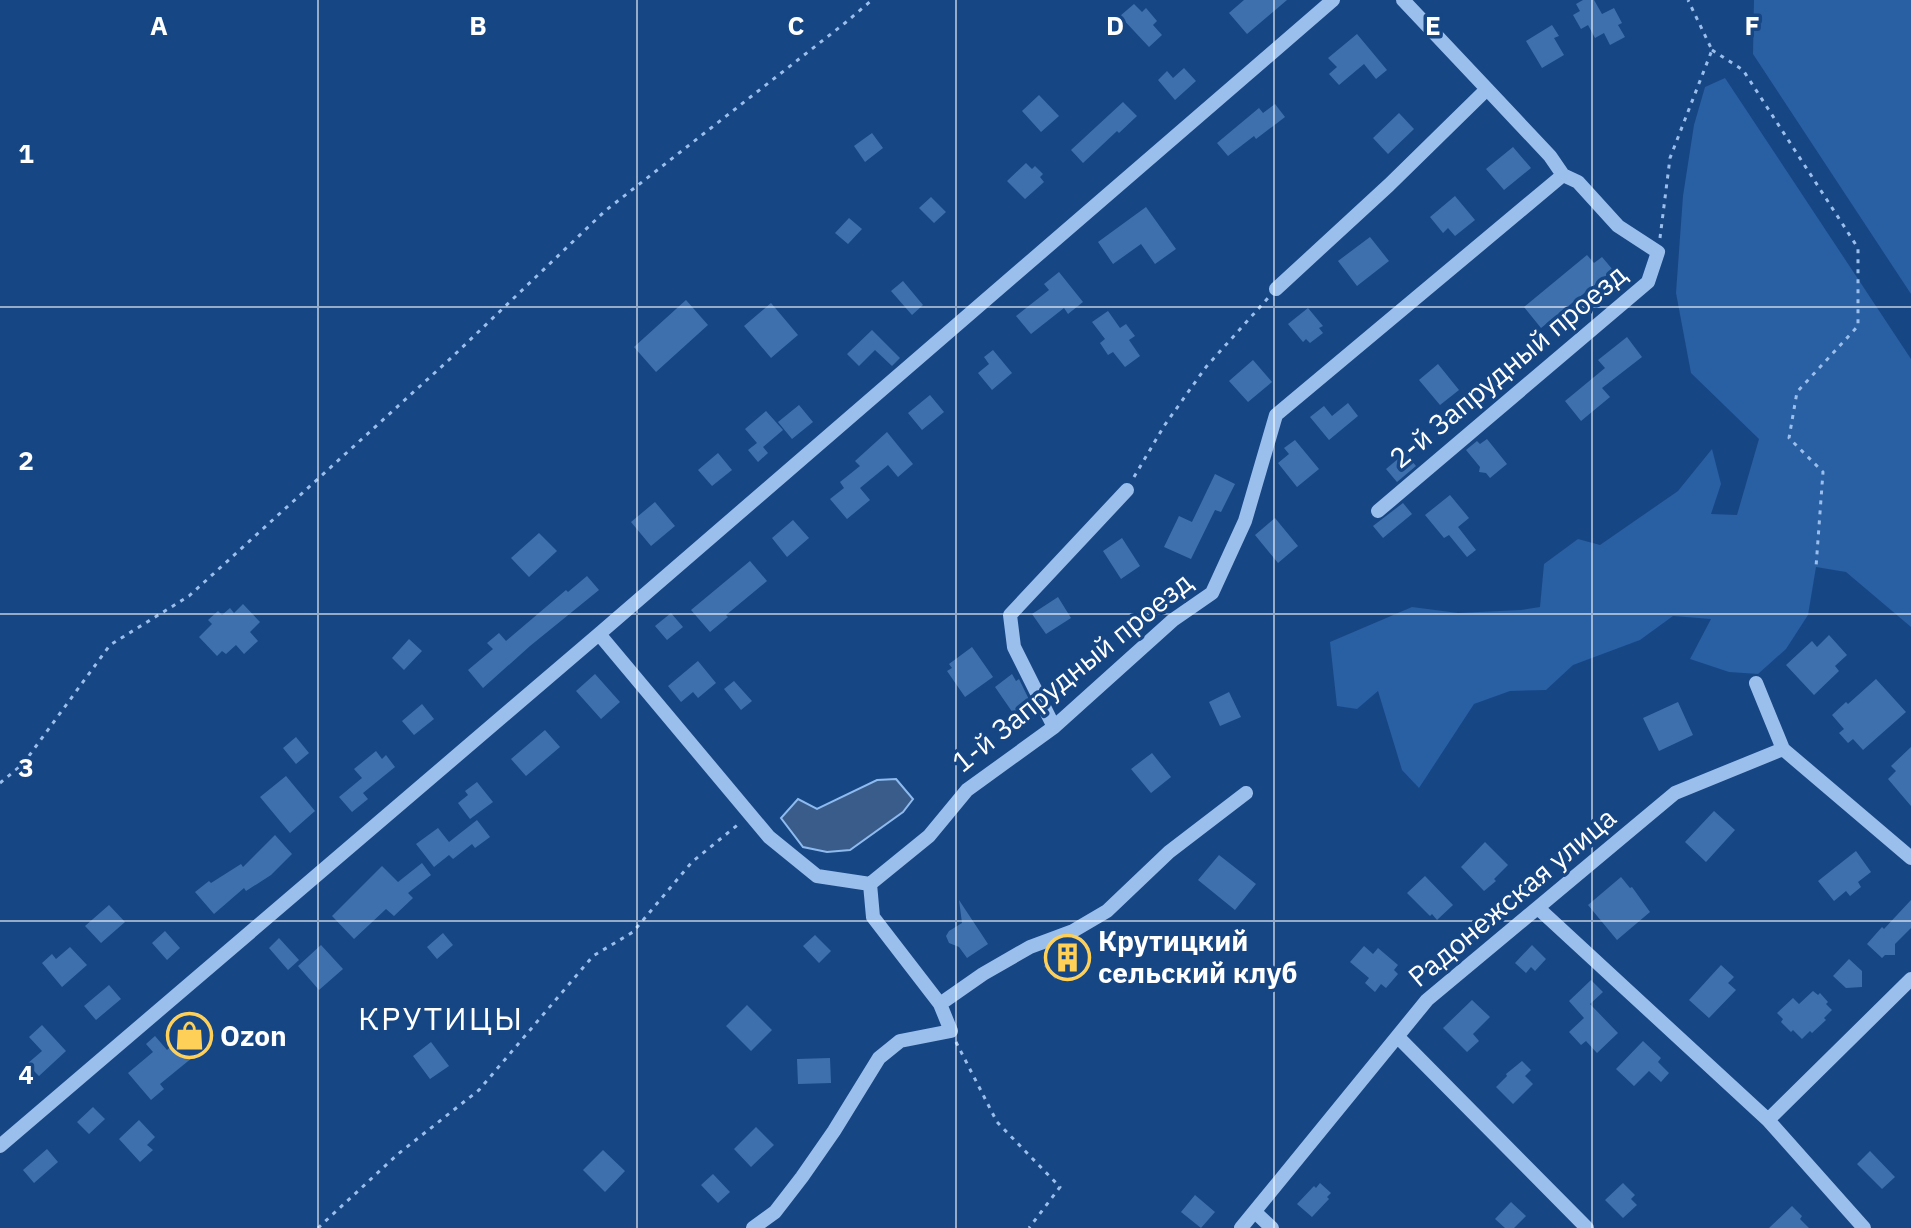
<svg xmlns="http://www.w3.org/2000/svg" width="1911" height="1228" viewBox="0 0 1911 1228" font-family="'IBM Plex Sans',sans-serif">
	<rect width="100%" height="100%" fill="#174684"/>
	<path fill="#295fa3" d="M1754 0H1911V294L1753 54Z
		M1725 78 1911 359V627L1846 572 1816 567 1808 615 1786 649 1758 674 1729 672 1690 659 1711 619 1673 616 1640 640 1573 665 1546 690 1510 691 1474 704 1419 788 1402 770 1378 691 1357 709 1337 706 1330 642 1412 607 1458 613 1521 610 1540 607 1544 564 1578 539 1600 545 1678 491 1712 449 1721 484 1711 514 1737 515 1759 439 1691 373 1676 293 1683 196 1694 125 1705 87Z"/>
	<path fill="#3a5c8a" stroke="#8dbaef" stroke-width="2" d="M896 779 913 799 903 812 850 850 827 852 803 847 781 818 798 799 817 809 877 780Z"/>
	<path fill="#3f70ae" d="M1244 0H1287L1247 34 1229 13Z
		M1583 0H1594L1602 14 1614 8 1622 23 1618 25 1625 37 1610 45 1604 33 1595 38 1588 25 1581 29 1573 15 1580 11 1576 4Z
		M1134 4 1142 12 1146 8 1157 21 1153 25 1162 35 1149 47 1120 16Z
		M1552 25 1559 36 1554 38 1564 55 1542 68 1526 41Z
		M1357 34 1387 70 1376 79 1364 64 1339 85 1329 74 1337 67 1328 58Z
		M1184 68 1196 81 1175 100 1158 80 1167 71 1173 78Z
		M1039 95 1059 116 1041 132 1022 111Z
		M1123 102 1137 116 1119 133 1117 131 1083 163 1071 150Z
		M1275 104 1285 117 1256 139 1254 136 1228 156 1217 143 1259 108 1263 113Z
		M1399 113 1414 129 1388 154 1373 138Z
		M872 133 883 148 865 162 854 146Z
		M1513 147 1531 168 1504 190 1486 169Z
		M1026 163 1032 169 1035 166 1043 174 1040 177 1044 182 1025 199 1007 181Z
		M1455 196 1475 220 1455 236 1448 228 1443 233 1430 217Z
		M931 197 946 212 934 223 919 208Z
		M1146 207 1176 249 1155 264 1141 244 1113 264 1098 242Z
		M849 218 862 229 848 244 835 233Z
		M1370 237 1389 261 1357 286 1338 261Z
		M1587 255 1594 263 1602 257 1613 270 1541 328 1524 307Z
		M1059 272 1083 302 1068 314 1064 308 1031 334 1016 316 1049 290 1044 284Z
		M903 281 923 305 912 315 891 291Z
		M686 300 708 325 656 372 634 347Z
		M771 303 798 335 771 358 744 326Z
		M1308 308 1323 326 1319 328 1323 333 1310 343 1306 339 1303 342 1288 324Z
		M1108 311 1120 328 1126 324 1135 336 1129 340 1140 356 1125 367 1113 352 1108 355 1100 343 1105 339 1092 322Z
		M872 330 900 358 892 366 875 350 859 366 847 354Z
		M1627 337 1642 357 1602 388 1610 397 1581 421 1565 401 1605 368 1598 360Z
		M993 350 1012 373 992 390 978 373 989 364 984 357Z
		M1253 360 1272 382 1248 402 1229 381Z
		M1438 364 1459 390 1440 405 1419 380Z
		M930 395 944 412 922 430 908 413Z
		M1348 403 1358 416 1329 440 1310 417 1324 406 1332 416Z
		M799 405 813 422 792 439 778 422Z
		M766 411 783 430 763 447 768 453 758 462 748 450 757 443 745 429Z
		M887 432 913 464 898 477 888 465 860 488 870 500 847 519 830 499 844 488 840 482 860 466 855 461Z
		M1487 439 1507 464 1490 478 1486 473 1479 472 1480 467 1466 450 1477 441 1480 444Z
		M1295 440 1319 469 1297 487 1278 463 1289 454 1284 448Z
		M718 453 732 470 712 486 698 470Z
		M1405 453 1416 466 1397 482 1386 469Z
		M1215 474 1235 484 1221 512 1215 510 1191 559 1164 547 1179 516 1192 522Z
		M1450 495 1469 518 1458 527 1476 550 1467 557 1449 535 1444 538 1425 515Z
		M655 502 675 526 651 546 631 522Z
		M1403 503 1412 514 1383 538 1373 526Z
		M1275 518 1298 546 1278 563 1255 535Z
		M793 520 809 538 787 557 772 538Z
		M539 533 557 551 529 577 511 558Z
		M1122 538 1140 566 1121 579 1103 551Z
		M750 561 767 581 726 615 728 617 710 632 691 610Z
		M587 576 599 590 530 646 483 688 468 670 493 649 487 643 499 633 506 641 566 590 568 592Z
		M1058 597 1071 618 1046 634 1032 614Z
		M243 604 260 622 250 632 258 641 244 654 236 645 226 654 222 651 217 656 199 637 212 624 208 620 218 611 222 615 230 608 234 613Z
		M671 613 683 627 667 640 655 626Z
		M1829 635 1847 655 1835 666 1839 671 1814 695 1786 665 1812 641 1817 647Z
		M409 639 422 651 404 670 392 658Z
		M972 647 993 677 965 697 947 671 952 668 949 664Z
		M698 661 716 683 698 698 693 692 681 702 668 686Z
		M595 674 620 702 601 719 576 691Z
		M1012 674 1016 681 1019 679 1037 716 1022 726 995 687Z
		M1876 679 1906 712 1863 750 1853 739 1848 743 1839 733 1844 729 1832 715 1846 702 1848 704Z
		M734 681 752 701 741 710 724 689Z
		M1229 692 1241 717 1220 726 1209 702Z
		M1678 702 1693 735 1659 751 1643 718Z
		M422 704 434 719 414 735 402 721Z
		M545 730 560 747 526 776 511 759Z
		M296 737 309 753 296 764 283 748Z
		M1911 747V806L1888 779 1896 771 1891 766Z
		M376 751 382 759 386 755 395 767 363 793 368 799 352 812 339 797 362 778 354 769Z
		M1152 753 1171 777 1151 793 1131 769Z
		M286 776 315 811 290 833 260 797Z
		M477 782 493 802 470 819 458 803 468 795 465 791Z
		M1714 811 1735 830 1706 862 1685 842Z
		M477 820 490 837 475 848 472 844 453 859 449 855 434 867 416 844 438 828 449 842Z
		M275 835 292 854 271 875 246 891 244 888 214 914 195 892 209 881 211 883 241 864 243 867Z
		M1485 842 1508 865 1494 879 1496 881 1484 891 1461 867Z
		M1856 851 1871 872 1858 882 1861 887 1850 896 1846 891 1834 901 1818 881Z
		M1219 855 1256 884 1235 910 1198 880Z
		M422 863 431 875 408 893 413 898 394 916 386 909 354 939 332 916 382 866 398 882Z
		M1425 876 1453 905 1437 920 1432 914 1430 916 1407 893Z
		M1621 877 1630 888 1632 887 1650 912 1617 940 1588 905Z
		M959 900 988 944 967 958 959 947 949 943 946 936 949 931 962 923Z
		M1911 900V928L1895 944V955H1885L1882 958 1867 944 1882 927 1884 929Z
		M109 905 125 922 101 943 85 926Z
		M165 931 180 948 167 960 152 943Z
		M443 933 453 945 437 959 427 947Z
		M815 935 831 951 819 963 803 946Z
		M279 938 299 960 288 970 269 948Z
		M1081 938 1090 949 1055 979 1044 966 1073 942Z
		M321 945 343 969 319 990 298 966Z
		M1532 945 1546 959 1535 971 1531 967 1526 973 1515 963Z
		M1364 946 1373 954 1378 948 1398 965 1394 970 1398 974 1386 988 1381 984 1375 992 1365 983 1369 978 1350 962Z
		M70 947 87 965 62 987 42 963 52 954 56 959Z
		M1849 959 1862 971V987L1846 988 1833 976Z
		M1721 965 1734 977 1728 983 1736 990 1709 1018 1689 1000Z
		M1591 980 1603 992 1590 1004 1618 1033 1597 1053 1586 1041 1581 1045 1569 1032 1584 1018 1569 1001Z
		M109 985 121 999 96 1020 84 1006Z
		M1813 991 1818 995 1820 993 1828 1002 1826 1004 1832 1010 1824 1018 1826 1020 1812 1033 1810 1031 1802 1039 1793 1030 1791 1032 1781 1022 1783 1019 1777 1013 1793 998 1799 1004Z
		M1472 1000 1490 1017 1473 1034 1479 1041 1467 1052 1443 1028Z
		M747 1005 772 1030 751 1051 726 1026Z
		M42 1025 66 1051 39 1076 27 1064 42 1051 29 1037Z
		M195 1026 209 1044 160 1084 164 1089 151 1100 128 1073 153 1052 146 1044 155 1036 167 1050Z
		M1643 1041 1661 1058 1658 1062 1669 1073 1661 1082 1649 1071 1634 1086 1616 1069Z
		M431 1042 449 1066 430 1079 413 1056Z
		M830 1058 831 1083 798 1084 797 1059Z
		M1522 1061 1531 1070 1525 1076 1533 1084 1513 1104 1496 1087 1507 1076 1506 1074Z
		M93 1107 105 1119 89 1134 77 1122Z
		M139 1120 155 1137 147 1145 153 1150 140 1162 119 1139Z
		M756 1127 774 1145 751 1167 734 1149Z
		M47 1149 58 1162 34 1183 23 1170Z
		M603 1150 625 1171 605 1192 583 1170Z
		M1870 1151 1895 1177 1882 1189 1857 1164Z
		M713 1174 730 1192 718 1203 701 1185Z
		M1320 1183 1331 1193 1327 1197 1329 1199 1312 1217 1297 1204 1314 1186 1316 1188Z
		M1623 1183 1635 1195 1631 1199 1637 1205 1623 1218 1605 1200Z
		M1195 1195 1215 1212 1201 1228 1181 1212Z
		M1511 1202 1526 1216 1514 1228H1505L1495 1219Z
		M1792 1206 1802 1216 1800 1219 1809 1228H1769Z"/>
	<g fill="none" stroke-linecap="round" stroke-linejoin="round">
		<path stroke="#9bbfed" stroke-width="3" stroke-dasharray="4 6" stroke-linecap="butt" d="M1712 50 1743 70 1858 248V326L1797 392 1789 438 1823 472 1816 567
			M1660 238 1670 158 1712 50 1688 0
			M1134 477 1164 426 1206 367 1268 298
			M0 783 23 764 110 645 189 596 451 358 605 211 845 23 872 0
			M956 1042 997 1122 1060 1187 1029 1228
			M318 1228 398 1154 479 1090 593 956 633 932 692 862 740 823"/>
		<path stroke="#9bbfed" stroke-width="14" d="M1276 289 1389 185 1487 89 1403 0
			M1378 511 1648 282 1658 252 1618 226 1578 182 1563 175 1550 156 1487 89
			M599 634 769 837 817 876 870 884
			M1756 683 1783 749 1911 858
			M1054 727 1014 647 1010 615 1127 490
			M870 884 929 836 967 790 1054 727 1173 620 1212 593 1245 521 1276 415 1563 175
			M1538 908 1768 1120 1864 1228
			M940 1004 983 974 1030 947 1073 931 1107 911 1169 852 1246 793
			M1398 1037 1587 1228
			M1768 1120 1911 979
			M0 1146 599 634 1333 0
			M1255 1212 1272 1228
			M753 1228 775 1212 802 1177 834 1131 879 1058 900 1041 951 1031 940 1004 873 917 870 884
			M1241 1228 1427 1000 1675 793 1783 749"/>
	</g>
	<path fill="none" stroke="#fff" stroke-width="2" stroke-opacity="0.55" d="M318 0V1228M637 0V1228M956 0V1228M1274 0V1228M1592 0V1228M0 307H1911M0 614H1911M0 921H1911"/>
	<defs>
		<symbol id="building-ring" viewBox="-11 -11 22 22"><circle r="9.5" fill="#174684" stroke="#ffd057" stroke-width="1.5"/><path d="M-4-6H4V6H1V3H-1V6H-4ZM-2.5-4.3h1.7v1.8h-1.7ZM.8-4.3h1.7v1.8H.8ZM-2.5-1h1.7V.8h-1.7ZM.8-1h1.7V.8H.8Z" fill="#ffd057"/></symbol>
		<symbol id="shop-ring" viewBox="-11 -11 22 22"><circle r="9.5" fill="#174684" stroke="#ffd057" stroke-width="1.5"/><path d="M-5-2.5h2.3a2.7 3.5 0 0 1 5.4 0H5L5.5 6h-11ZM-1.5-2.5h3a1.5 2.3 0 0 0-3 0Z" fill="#ffd057"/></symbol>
	</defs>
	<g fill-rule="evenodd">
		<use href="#building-ring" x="1042" y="932" width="51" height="51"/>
		<use href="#shop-ring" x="164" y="1010" width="51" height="51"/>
	</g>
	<g text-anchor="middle" stroke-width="7" stroke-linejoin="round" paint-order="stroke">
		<g font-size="28" fill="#fff" stroke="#174684">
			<text transform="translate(1508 366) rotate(-40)" y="10">2-й Запрудный проезд</text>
			<text transform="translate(1072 672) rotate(-39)" y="10">1-й Запрудный проезд</text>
			<text transform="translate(1512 897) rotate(-40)" y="10">Радонежская улица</text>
		</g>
		<g font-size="28" font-weight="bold" fill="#fff" stroke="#174684" text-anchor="start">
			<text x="1098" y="951">Крутицкий<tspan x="1098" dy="32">сельский клуб</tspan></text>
			<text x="220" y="1046">Ozon</text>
		</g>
		<g font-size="32" letter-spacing="2" fill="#fff" stroke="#174684">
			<text x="441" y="1030">КРУТИЦЫ</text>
		</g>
	</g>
	<g font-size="26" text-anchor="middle" font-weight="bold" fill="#fff" stroke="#174684" stroke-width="7" stroke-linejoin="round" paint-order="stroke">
		<text x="159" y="35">A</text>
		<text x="478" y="35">B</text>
		<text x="796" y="35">C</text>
		<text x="1115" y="35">D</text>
		<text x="1433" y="35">E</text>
		<text x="1752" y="35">F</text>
		<text x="26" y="163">1</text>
		<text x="26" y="470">2</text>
		<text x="26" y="777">3</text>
		<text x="26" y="1084">4</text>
	</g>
</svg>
